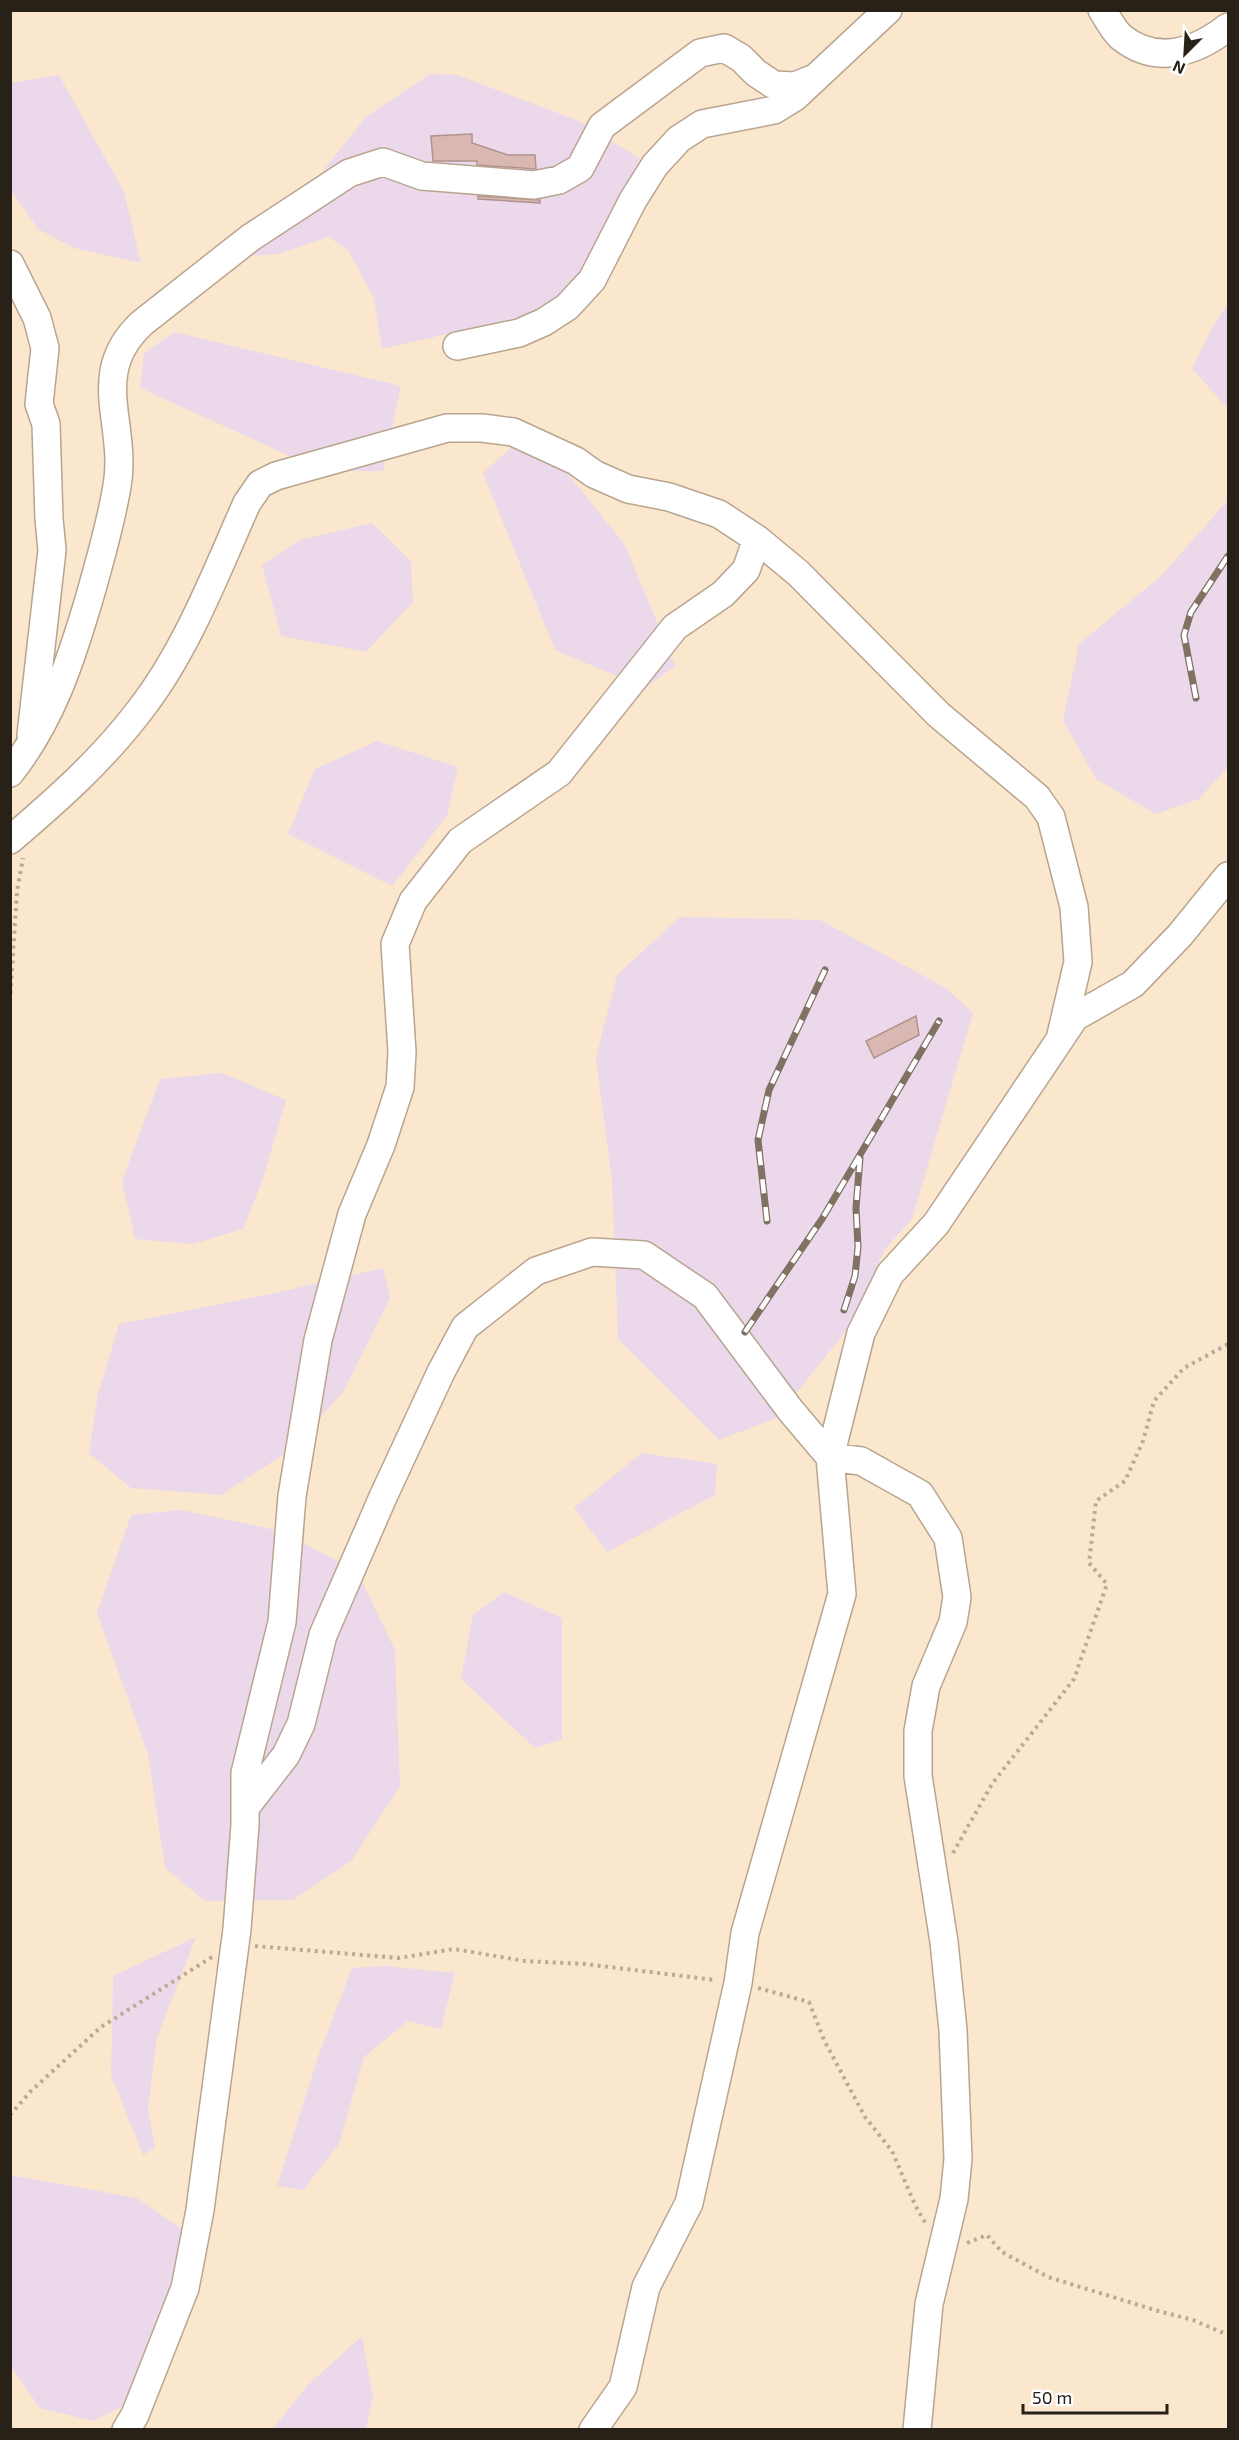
<svg xmlns="http://www.w3.org/2000/svg" width="1239" height="2440" viewBox="0 0 1239 2440" font-family="'Exo 2',sans-serif">
	<rect width="100%" height="100%" fill="#fbe6ce"/>
	<path fill="#ebd9eb" d="M430 74 457 75 579 121 640 159 582 270 553 302 529 315 382 349 374 298 348 250 328 237 278 254 246 256 311 186 366 117Z
		M59 75 124 192 141 263 74 248 38 229 11 190V83Z
		M1228 303V408L1192 369 1210 332Z
		M174 332 401 386 383 471H323L140 388 144 354Z
		M521 439 549 450 625 545 675 666 645 688 555 650 483 473Z
		M1228 500V767L1199 799 1156 814 1097 780 1063 721 1079 644 1161 576Z
		M372 523 411 561 413 602 366 652 281 636 262 565 300 540Z
		M377 741 458 767 447 816 392 886 288 834 315 769Z
		M680 917 820 920 946 988 973 1013 912 1219 885 1249 851 1325 776 1418 719 1440 618 1339 612 1181 596 1058 617 975Z
		M222 1073 286 1100 263 1179 243 1229 193 1244 135 1239 122 1181 160 1079Z
		M383 1268 390 1298 343 1392 292 1449 221 1495 131 1488 89 1453 98 1394 119 1324 271 1294Z
		M642 1453 717 1464 715 1495 607 1552 574 1508Z
		M182 1510 280 1531 357 1571 395 1650 400 1786 352 1860 293 1900 205 1901 165 1868 148 1754 97 1613 131 1515Z
		M504 1592 562 1618V1739L535 1748 461 1679 473 1615Z
		M196 1937 157 2038 148 2109 155 2148 143 2155 111 2075 113 1976Z
		M386 1966 455 1973 441 2029 408 2021 364 2057 339 2144 303 2190 277 2186 319 2054 352 1968Z
		M10 2175 137 2198 188 2233 170 2298 128 2404 93 2421 40 2408 11 2367Z
		M362 2336 373 2397 366 2429H273L308 2385Z"/>
	<path fill="#d9b8b3" stroke="#b2928d" stroke-width="1.5" d="M472 134V143L508 155H535L536 169 477 165V161H433L431 136Z
		M478 196 540 200V203L478 199Z
		M916 1016 919 1035 874 1058 866 1041Z"/>
	<g fill="none" stroke-linecap="round" stroke-linejoin="round">
		<defs>
			<path id="minor" d="M1102 10C1108 19 1114 31 1121 37 1157 66 1196 52 1228 27
				M10 264 37 318 45 348 39 404 46 424 49 519 52 550 31 735
				M457 346 519 333 544 322 567 307 592 280 633 200 655 165 679 139 702 124 774 110 795 97 888 10
				M10 773C52 720 71 660 90 596 100 560 111 523 117 486 128 424 87 374 142 323L250 238 349 173 383 162 422 176 534 185 559 180 580 168 602 126 700 53 724 48 741 58 756 73 774 85 795 86 812 79
				M10 840C57 800 103 759 140 710 187 650 216 572 247 503L260 484 276 476 447 428H482L513 432 576 461 594 474 628 489 669 497 719 514 757 539 798 573 939 715 1037 797 1051 817 1074 907 1078 962 1061 1035
				M245 1808 286 1755 301 1724 323 1635 383 1497 441 1372 465 1327 536 1271 592 1252 644 1255 705 1296 791 1411 830 1457 861 1461 920 1494 948 1538 957 1597 953 1622 926 1686 918 1731V1776L944 1942 953 2030 958 2159 954 2199 929 2304 917 2430
				M126 2430 135 2415 185 2288 200 2210 237 1929 245 1825V1773L282 1622 292 1496 318 1340 352 1214 381 1145 400 1087 402 1052 395 944 413 901 460 841 559 773 675 627 723 594 746 570 757 539
				M593 2430 623 2387 646 2287 689 2203 738 1983 745 1933 842 1594 830 1457 861 1333 890 1274 936 1224 1075 1017 1133 984 1180 935 1228 876"/>
		</defs>
		<use href="#minor" stroke="#b9a58f" stroke-width="30"/>
		<path stroke="#baa996" stroke-width="4" stroke-dasharray="3 4.5" stroke-linecap="butt" d="M10 1001 17 891 23 858
			M953 1853 992 1784 1074 1679 1107 1584 1089 1563 1096 1501 1125 1481 1143 1441 1154 1401 1184 1368 1228 1344
			M255 1946 399 1958 454 1949 525 1961 585 1964 715 1980
			M758 1988 809 2002 824 2040 865 2117 892 2151 915 2205 926 2224
			M10 2115 31 2091 101 2027 212 1957
			M967 2243 987 2235 1002 2252 1048 2277 1158 2311 1193 2320 1228 2335"/>
		<use href="#minor" stroke="#fff" stroke-width="27"/>
		<defs>
			<path id="rail" d="M1196 698 1184 635 1191 612 1228 556
				M767 1221 758 1140 769 1090 825 970
				M844 1310 855 1276 858 1247 856 1208 860 1158
				M745 1332 822 1219 939 1021"/>
		</defs>
		<use href="#rail" stroke="#7f7263" stroke-width="7"/>
		<use href="#rail" stroke="#fff" stroke-width="4.5" stroke-dasharray="14" stroke-linecap="butt"/>
	</g>
	<rect width="1239" height="2440" fill="none" stroke="#282118" stroke-width="24"/>
	<g transform="translate(1185 54) rotate(204)" stroke="#ffffff" stroke-width="4.5" paint-order="stroke">
	<path d="M0-4.5L10 22L0 15L-10 22Z" fill="#282118"/>
	<text y="-9" font-size="16" font-weight="bold" text-anchor="middle" fill="#282118">N</text>
	</g>
	<path d="M1023 2404v9h144v-9" fill="none" stroke="#282118" stroke-width="3"/>
	<text x="1032" y="2404" font-size="18" fill="#282118" stroke="#ffffff" stroke-width="4.5" paint-order="stroke">50 m</text>
</svg>
